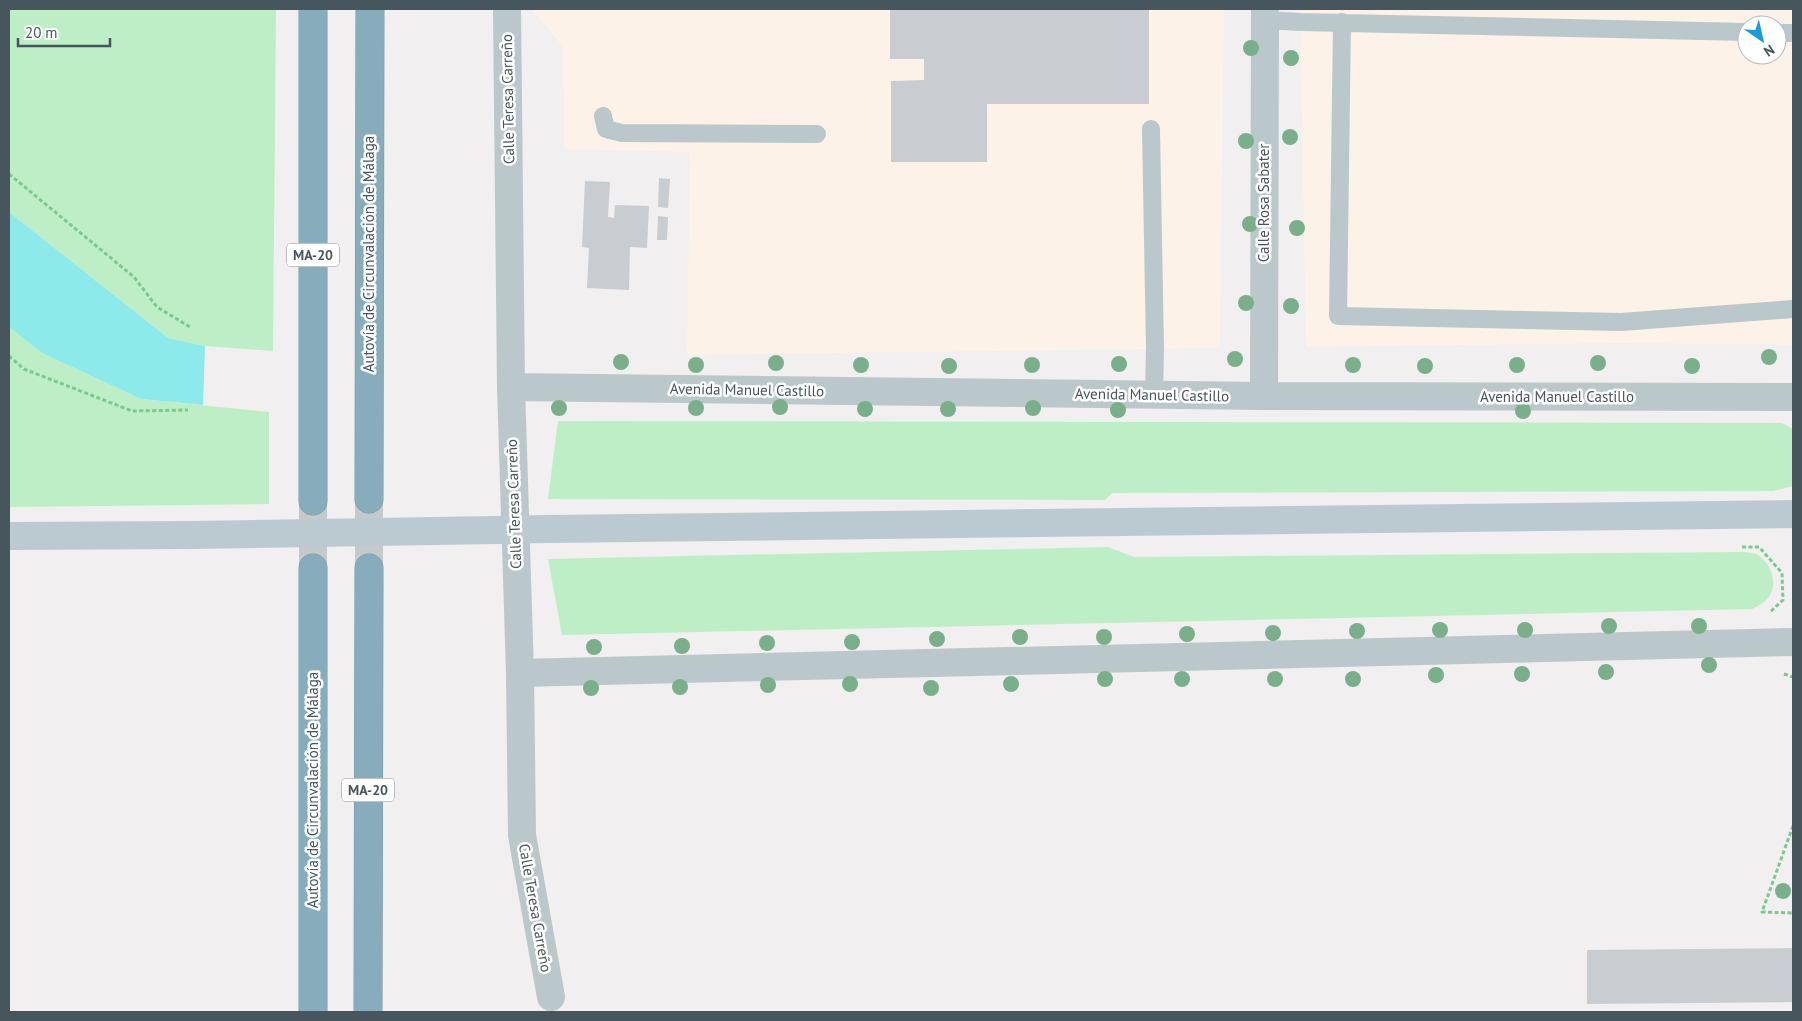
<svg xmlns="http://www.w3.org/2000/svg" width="1802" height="1021" viewBox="0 0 1802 1021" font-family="'PT Sans',sans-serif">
	<rect width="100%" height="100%" fill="#f1efef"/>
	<path fill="#fcf2e8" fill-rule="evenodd" d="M532 9H1224L1220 348 687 355 690 152 564 149 563 47Z
		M1300 9H1793V345L1621 343 1306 347ZM1747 25H1777V55H1747Z"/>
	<path fill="#beeec6" d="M9 9H276L273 351 205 346 168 338 9 212Z
		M9 327 42 353 141 399 269 412V504L9 507Z
		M558 421 1782 423 1793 429V486L1773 491 1112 493 1105 500 548 499Z
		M1108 547 1134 557 1743 552C1747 553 1754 552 1758 555 1774 566 1780 590 1763 603 1760 605 1756 607 1752 609L562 635 548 559Z"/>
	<path fill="#8ceaea" d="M9 212 168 338 205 346 203 405 141 399 42 353 9 327Z"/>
	<path fill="#c9cdd1" d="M890 9H1149V104H987V162H891V81L924 80V59H890Z
		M659 178 670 179 668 208 658 207Z
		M585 181 610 182 608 217 614 218 615 205 649 206 647 248 630 247 629 290 587 288 589 248 582 247Z
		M658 216 668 217 667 240H657Z
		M1793 948V1002L1587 1004V950Z"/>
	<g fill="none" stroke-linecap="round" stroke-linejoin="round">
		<path stroke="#c6c9ca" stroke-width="28" stroke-dasharray="28 14" stroke-linecap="butt" d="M313 501V568
			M369 568V499"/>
		<defs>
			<path id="motorway" d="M369 499 370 9
				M313 501V9
				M313 1012V568
				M368 1012 369 568"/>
		</defs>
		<use href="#motorway" stroke="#7398a8" stroke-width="29"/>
		<path stroke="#77cb8f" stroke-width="3" stroke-dasharray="4 2.5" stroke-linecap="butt" d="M9 174 134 277 157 307 190 327
			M9 356 24 369 132 411 188 410
			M1742 547H1759L1782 573 1783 600 1770 612
			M1784 674 1793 677
			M1793 826 1762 912 1793 913"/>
		<path stroke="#bac7cb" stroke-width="18" d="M1265 20 1300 22 1747 32
			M1342 22 1338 316 1621 322 1793 309
			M1777 33H1793
			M603 116 606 129 622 133 817 134
			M1151 129 1155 349 1154 395"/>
		<path stroke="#bac7cb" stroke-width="28" d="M507 9 511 387 520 673 522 835 551 997
			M511 387 1264 396 1793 397
			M1264 396 1265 9
			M520 673 1793 642"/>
		<path stroke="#bbcad0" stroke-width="28" d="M548 529 1793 514
			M9 536 192 535"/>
		<use href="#motorway" stroke="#87adbd" stroke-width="28"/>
		<path stroke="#bbcad0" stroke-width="28" d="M192 535 548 529"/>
	</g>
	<g fill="#7ab089">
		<circle cx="1251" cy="48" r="8"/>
		<circle cx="1291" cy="58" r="8"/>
		<circle cx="1290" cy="137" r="8"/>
		<circle cx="1246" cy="141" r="8"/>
		<circle cx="1250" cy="224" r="8"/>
		<circle cx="1297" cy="228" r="8"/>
		<circle cx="1246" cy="303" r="8"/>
		<circle cx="1291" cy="306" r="8"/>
		<circle cx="1769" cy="357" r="8"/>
		<circle cx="1235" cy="359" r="8"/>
		<circle cx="621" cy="362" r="8"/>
		<circle cx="776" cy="363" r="8"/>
		<circle cx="1598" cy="363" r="8"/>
		<circle cx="1119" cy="364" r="8"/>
		<circle cx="696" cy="365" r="8"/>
		<circle cx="861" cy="365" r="8"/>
		<circle cx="1032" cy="365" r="8"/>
		<circle cx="1353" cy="365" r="8"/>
		<circle cx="1517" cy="365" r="8"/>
		<circle cx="949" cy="366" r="8"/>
		<circle cx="1425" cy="366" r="8"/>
		<circle cx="1692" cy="366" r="8"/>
		<circle cx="780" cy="407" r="8"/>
		<circle cx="559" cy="408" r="8"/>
		<circle cx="696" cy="408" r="8"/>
		<circle cx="1033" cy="408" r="8"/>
		<circle cx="865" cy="409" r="8"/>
		<circle cx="948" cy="409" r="8"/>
		<circle cx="1118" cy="410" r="8"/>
		<circle cx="1523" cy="411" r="8"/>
		<circle cx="1609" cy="626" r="8"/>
		<circle cx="1699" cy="626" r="8"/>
		<circle cx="1440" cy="630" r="8"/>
		<circle cx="1525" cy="630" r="8"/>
		<circle cx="1357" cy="631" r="8"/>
		<circle cx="1273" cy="633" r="8"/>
		<circle cx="1187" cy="634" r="8"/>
		<circle cx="1020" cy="637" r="8"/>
		<circle cx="1104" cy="637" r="8"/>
		<circle cx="937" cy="639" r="8"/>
		<circle cx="852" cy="642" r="8"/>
		<circle cx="767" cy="643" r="8"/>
		<circle cx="682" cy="646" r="8"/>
		<circle cx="594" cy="647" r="8"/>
		<circle cx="1709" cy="665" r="8"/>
		<circle cx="1606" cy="672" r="8"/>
		<circle cx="1522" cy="674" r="8"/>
		<circle cx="1436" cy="675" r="8"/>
		<circle cx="1105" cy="679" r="8"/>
		<circle cx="1182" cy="679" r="8"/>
		<circle cx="1275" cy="679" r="8"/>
		<circle cx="1353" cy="679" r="8"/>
		<circle cx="850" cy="684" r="8"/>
		<circle cx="1011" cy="684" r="8"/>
		<circle cx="768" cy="685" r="8"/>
		<circle cx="680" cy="687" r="8"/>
		<circle cx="591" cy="688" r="8"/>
		<circle cx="931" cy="688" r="8"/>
		<circle cx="1783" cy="891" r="8"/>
	</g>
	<g text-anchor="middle" stroke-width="5" stroke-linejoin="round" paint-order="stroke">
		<g fill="#fff" stroke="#7e898d" stroke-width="1">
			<rect x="287" y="243.5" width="52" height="23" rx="4"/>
			<rect x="342" y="778.5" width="52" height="23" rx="4"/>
		</g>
		<g font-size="14" font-weight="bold" fill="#47565c">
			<text x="313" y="260">MA-20</text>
			<text x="368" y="795">MA-20</text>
		</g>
		<g font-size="15" fill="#47565c" stroke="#fff">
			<text transform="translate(508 99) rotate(-91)" y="5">Calle Teresa Carreño</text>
			<text transform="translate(1264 203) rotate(-90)" y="5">Calle Rosa Sabater</text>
			<text transform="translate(369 254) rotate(-90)" y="5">Autovía de Circunvalación de Málaga</text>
			<text transform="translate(747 390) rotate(1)" y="5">Avenida Manuel Castillo</text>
			<text transform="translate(1152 395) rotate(1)" y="5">Avenida Manuel Castillo</text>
			<text x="1557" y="402">Avenida Manuel Castillo</text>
			<text transform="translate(514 504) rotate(-92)" y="5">Calle Teresa Carreño</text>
			<text transform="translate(313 790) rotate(-90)" y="5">Autovía de Circunvalación de Málaga</text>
			<text transform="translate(535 908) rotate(80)" y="5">Calle Teresa Carreño</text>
		</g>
	</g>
	<rect width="1802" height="1021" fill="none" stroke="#47565c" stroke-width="20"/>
	<g transform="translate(1762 40) rotate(146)"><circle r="24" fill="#ffffff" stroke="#b5bbbe"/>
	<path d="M0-4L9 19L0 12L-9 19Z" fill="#1c9ade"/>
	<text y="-8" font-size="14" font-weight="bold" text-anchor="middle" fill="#47565c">N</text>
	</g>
	<path d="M18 38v8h92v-8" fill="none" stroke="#47565c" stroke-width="2.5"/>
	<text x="25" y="38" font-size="15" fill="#47565c" stroke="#ffffff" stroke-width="4" paint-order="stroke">20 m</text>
</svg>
